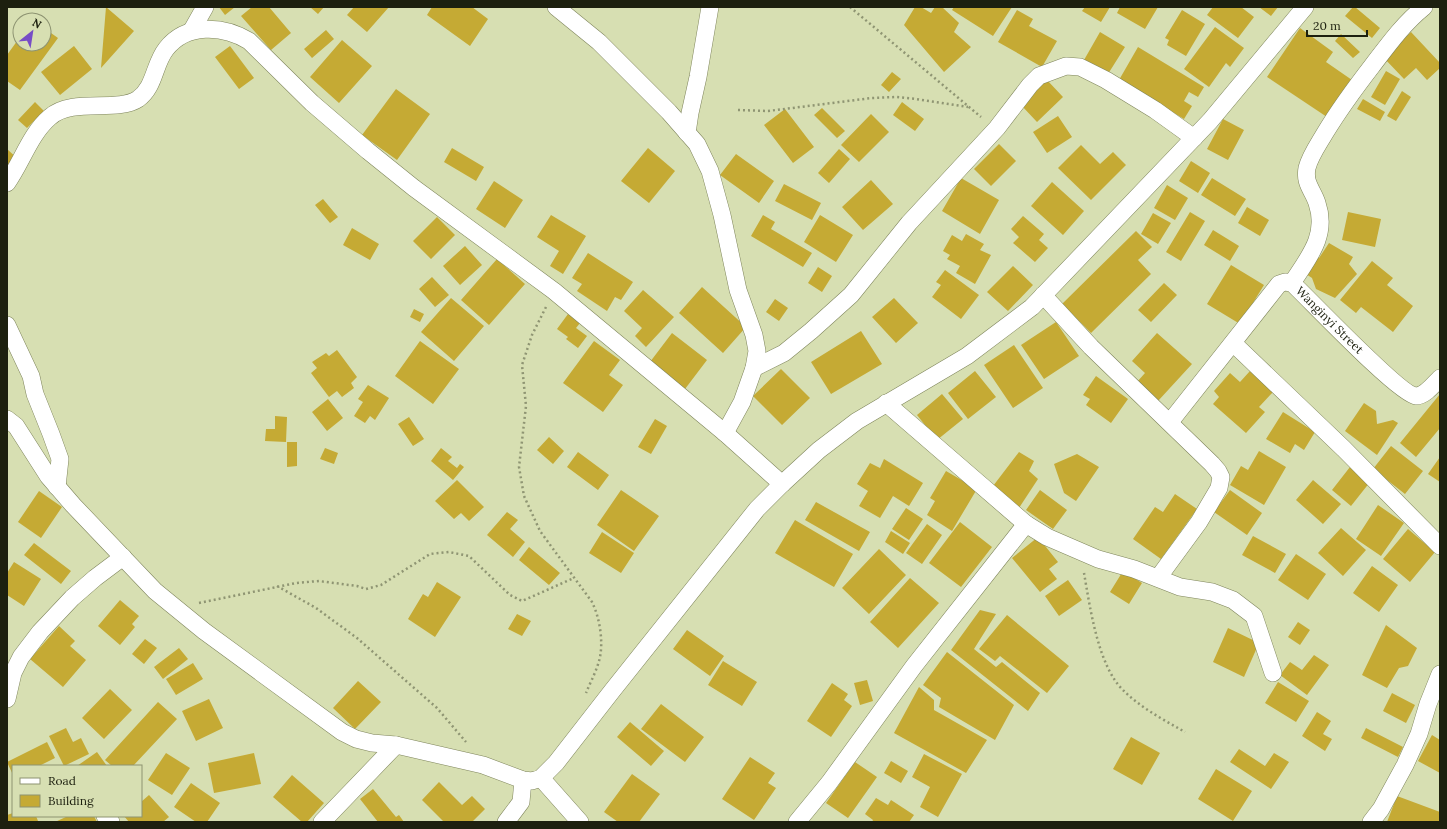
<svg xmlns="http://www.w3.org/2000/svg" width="1447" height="829" viewBox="0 0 1447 829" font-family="Lora,serif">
	<rect width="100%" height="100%" fill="#d7dfb2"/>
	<path fill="#c5aa34" d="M106 7 134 31 101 68Z
		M219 7H235L225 15Z
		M252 7H269L291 33 271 50 241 16Z
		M310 7H324L318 14Z
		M354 7H389L367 32 347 15Z
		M432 7H472L488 19 470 46 427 15Z
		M915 7H921L931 13 935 7H942L959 23 954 32 971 47 944 72 904 25Z
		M954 7H1012L993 36 952 10Z
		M1085 7H1110L1101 22 1082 11Z
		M1120 7H1158L1145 29 1117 13Z
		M1213 7H1241L1254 17 1238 38 1207 15Z
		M1259 7H1278L1271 16Z
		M1353 7H1355L1380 28 1372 38 1345 16Z
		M1017 10 1033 19 1029 26 1057 41 1042 67 998 42Z
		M1182 10 1205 24 1186 56 1167 45 1169 40 1165 38Z
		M1215 27 1244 48 1230 67 1226 63 1209 87 1184 69Z
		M44 28 58 38 20 90 7 81V55L20 37V44H44Z
		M1300 28 1333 52 1326 62 1352 80 1327 117 1267 77Z
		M326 30 334 39 312 58 304 49Z
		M1100 32 1125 47 1108 74 1084 60Z
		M1411 32 1440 63V68L1427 80 1416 68 1404 79 1384 58Z
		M1341 34 1360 52 1353 58 1335 41Z
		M342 40 372 66 339 103 310 77Z
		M74 46 92 69 60 95 41 72Z
		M230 46 254 78 239 89 215 57Z
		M1138 47 1204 87 1198 97 1189 92 1184 101 1192 106 1184 119 1119 80Z
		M1386 71 1400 79 1385 105 1371 97Z
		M892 72 901 79 889 92 881 85Z
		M1047 80 1063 97 1037 122 1021 105Z
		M396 89 430 114 397 160 362 135Z
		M1402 91 1411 97 1396 121 1387 116Z
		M1363 99 1385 112 1380 121 1357 109Z
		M35 102 44 111 27 128 18 120Z
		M902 102 924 119 915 131 893 115Z
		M822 108 845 131 837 138 814 115Z
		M785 109 814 147 793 163 764 125Z
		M871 114 889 132 859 162 841 145Z
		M1058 116 1072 137 1047 153 1033 132Z
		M1223 119 1244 130 1228 160 1207 149Z
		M999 144 1016 161 991 186 974 169Z
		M1081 145 1100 164 1113 152 1126 165 1091 200 1058 168Z
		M452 148 484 167 476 181 444 162Z
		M648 148 675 171 649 203 621 181Z
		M7 149 19 160 7 172Z
		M839 149 850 159 829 183 818 173Z
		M736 154 774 181 759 203 720 175Z
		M1191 161 1210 173 1198 193 1179 181Z
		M961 178 999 200 980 234 942 211Z
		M1212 178 1246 199 1235 216 1201 195Z
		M871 180 893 204 863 230 842 207Z
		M494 181 523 200 505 228 476 209Z
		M1052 182 1084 211 1063 235 1031 206Z
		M784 184 821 203 812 220 775 201Z
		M1167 185 1188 198 1175 220 1154 208Z
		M323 199 338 217 330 223 315 205Z
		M1247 207 1269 220 1260 236 1238 223Z
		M1190 212 1205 221 1181 261 1166 252Z
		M1348 212 1381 219 1375 247 1342 240Z
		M1153 213 1171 223 1158 244 1141 234Z
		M551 215 586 236 563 274 550 266 559 251 537 237Z
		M763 215 775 222 771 229 812 253 803 267 751 236Z
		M820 215 853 235 836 262 804 242Z
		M1023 216 1044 234 1039 240 1048 248 1035 262 1013 243 1019 237 1011 229Z
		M437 217 455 235 431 259 413 241Z
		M352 228 379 244 370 260 343 245Z
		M1213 230 1239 246 1230 261 1204 245Z
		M1136 231 1152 247 1138 260 1151 274 1091 333 1062 304Z
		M966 234 984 244 980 250 991 255 975 284 956 273 960 266 947 259 950 255 943 251 952 235 962 241Z
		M1329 243 1353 257 1349 264 1357 274 1335 298 1316 289 1312 278 1306 274 1315 256 1319 258Z
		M465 246 482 265 460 285 443 266Z
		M588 253 633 282 621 300 615 297 607 311 577 291 582 284 572 278Z
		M497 259 525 284 489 325 461 300Z
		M1372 261 1393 278 1387 285 1413 306 1393 332 1361 307 1356 313 1340 300Z
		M1231 265 1264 285 1240 324 1207 304Z
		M1013 266 1033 285 1008 311 987 292Z
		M818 267 832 276 822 292 808 283Z
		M945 270 979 295 961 319 932 297 941 285 936 282Z
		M432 277 449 295 435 307 419 289Z
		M1164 283 1177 295 1151 322 1138 310Z
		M702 287 746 327 723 353 679 313Z
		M643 290 674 317 646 347 635 336 642 328 624 311Z
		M451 298 484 326 454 361 421 332Z
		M894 298 918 323 896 343 872 317Z
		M775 299 788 308 779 321 766 312Z
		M414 309 424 314 420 322 410 317Z
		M568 314 580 323 576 328 587 336 578 348 566 339 568 337 557 329Z
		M1056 322 1079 356 1044 379 1021 345Z
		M861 331 882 364 831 394 811 362Z
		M672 333 707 360 685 389 650 362Z
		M1157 333 1192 364 1158 401 1137 382 1145 373 1132 361Z
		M420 341 459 369 433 404 395 376Z
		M594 341 620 360 609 375 623 385 603 412 563 383Z
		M1014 345 1043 388 1013 408 984 365Z
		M337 350 357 377 351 383 354 388 342 397 337 391 329 397 311 373 317 368 312 362 326 353 329 356Z
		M781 369 810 398 782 425 753 396Z
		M975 371 996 397 968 419 948 393Z
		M1250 371 1273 392 1259 407 1265 412 1246 433 1213 404 1219 397 1214 391 1230 373 1240 382Z
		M1096 376 1128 399 1111 423 1086 405 1090 399 1083 395Z
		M368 385 389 398 375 420 370 416 365 423 354 416 363 402 358 399Z
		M942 394 963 419 937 440 917 415Z
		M1440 394V428L1416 457 1400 443Z
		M328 399 343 418 327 431 312 412Z
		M1364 403 1376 411 1377 424 1393 420 1398 423 1377 455 1345 431Z
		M1283 412 1315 432 1304 450 1295 444 1290 453 1266 439Z
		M275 416 287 417 286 442 265 441 266 429H275Z
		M409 417 424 439 413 446 398 424Z
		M655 419 667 426 651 454 638 447Z
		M549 437 564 451 553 464 537 450Z
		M287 442H297V466L287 467Z
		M1391 446 1423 471 1405 494 1373 469Z
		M325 448 338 453 334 464 320 459Z
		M441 448 452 457 448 461 457 468 460 464 464 467 453 480 431 461Z
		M1259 451 1286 467 1264 505 1230 485 1241 466 1248 470Z
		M578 452 609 475 598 490 567 467Z
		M1019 452 1034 461 1029 471 1038 479 1017 511 990 490Z
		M1077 454 1099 467 1076 501 1064 493 1054 464Z
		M1440 457V482L1428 474Z
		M884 459 923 483 909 506 893 496 880 518 859 506 868 491 857 484 870 463 880 468Z
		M1350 467 1370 482 1351 506 1332 490Z
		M946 471 977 489 952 531 927 515 935 501 930 498Z
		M457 480 484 507 469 521 461 513 454 519 435 501Z
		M1313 480 1341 504 1323 524 1296 500Z
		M621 490 659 516 634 551 597 525Z
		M1040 490 1067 510 1053 529 1026 510Z
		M1230 490 1262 513 1247 535 1214 512Z
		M39 491 62 507 41 538 18 522Z
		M1175 494 1197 509 1161 559 1133 539 1155 507 1163 512Z
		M816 502 870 532 859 551 805 520Z
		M1378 505 1404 523 1381 556 1356 539Z
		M906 508 923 519 909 540 892 529Z
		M507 512 518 520 510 529 525 542 513 557 487 535Z
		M795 520 853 554 834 587 775 553Z
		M960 522 992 547 961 587 929 563Z
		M927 524 942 535 922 564 906 553Z
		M1341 528 1366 550 1343 576 1318 553Z
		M1408 529 1435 552 1410 582 1383 559Z
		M891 531 910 543 903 554 885 542Z
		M602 532 634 553 621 573 589 553Z
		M1253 536 1286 554 1275 573 1242 555Z
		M1038 537 1058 562 1049 569 1057 579 1040 592 1012 558Z
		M34 543 71 571 61 584 24 555Z
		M529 547 560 573 549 585 519 560Z
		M879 549 906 575 869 614 842 588Z
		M1296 554 1326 574 1308 600 1278 580Z
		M14 562 41 579 24 606 7 595V573Z
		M1372 566 1398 585 1379 612 1353 593Z
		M1123 571 1142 583 1129 604 1110 592Z
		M910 578 939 603 898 648 870 622Z
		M1068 580 1082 600 1059 616 1045 596Z
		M437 582 461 597 435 637 408 619 423 594 428 597Z
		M120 600 139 616 132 624 135 627 120 645 98 626Z
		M980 610 996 614 974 649 996 667 1002 662 1040 693 1028 711 951 650Z
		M517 614 531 621 522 636 508 629Z
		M1007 615 1069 666 1047 693 1000 656 995 661 979 649Z
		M1298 622 1310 630 1300 645 1288 637Z
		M1386 625 1417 648 1408 666 1399 668 1387 688 1362 675Z
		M59 626 75 641 70 646 86 660 63 687 30 659Z
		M1228 628 1259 643 1244 677 1213 662Z
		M687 630 724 656 710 676 673 649Z
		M145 639 157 648 144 664 132 654Z
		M179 648 188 659 163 679 154 667Z
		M947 652 1014 705 995 740 939 707 941 698 923 685Z
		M1314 655 1329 665 1307 695 1280 675 1290 662 1302 670Z
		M723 661 757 682 742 706 708 685Z
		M193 663 203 679 176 695 166 679Z
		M867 680 873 701 860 705 854 683Z
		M358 681 381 702 355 729 333 708Z
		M1278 682 1309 701 1296 722 1265 703Z
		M832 683 848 694 844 700 852 706 831 737 807 721Z
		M919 687 934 700V710L987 740 966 773 894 733Z
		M110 689 132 710 104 739 82 718Z
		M1392 693 1415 705 1406 723 1383 711Z
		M209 699 223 728 196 741 182 711Z
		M158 702 177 719 133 766H112L105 760Z
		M661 704 704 737 685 762 641 729Z
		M1317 712 1331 721 1323 734 1332 739 1325 751 1302 736Z
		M630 722 664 751 651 766 617 737Z
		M66 728 73 742 81 738 89 754 64 766 49 736Z
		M1366 728 1403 747 1398 757 1361 738Z
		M1432 735 1440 740V773L1418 761Z
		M1131 737 1160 753 1142 785 1113 769Z
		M47 742 55 758 39 766H13V775L7 762Z
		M1239 749 1265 766 1274 753 1289 762 1271 789 1230 762Z
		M97 752 107 766H77Z
		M166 753 190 768 172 795 148 780Z
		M254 753 261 784 214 793 208 763Z
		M924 754 962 774 938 817 920 807 930 787 912 777Z
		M750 757 775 773 768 783 776 788 754 820 722 799Z
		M891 761 908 771 901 783 884 773Z
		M855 762 877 777 848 818 826 803Z
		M1216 769 1252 791 1233 821 1198 799Z
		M632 774 660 794 639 822H618L604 812Z
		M292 775 324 803 307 822H302L273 797Z
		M439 782 462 805 472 796 485 809 472 822H444L422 800Z
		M191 783 220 803 207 822H196L174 807Z
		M373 789 396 817 399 815 404 822H378L360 799Z
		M149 795 169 817 163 822H129L124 816H141V802Z
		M1397 796 1440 812V822H1387Z
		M876 798 888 805 891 800 914 815 909 822H872L873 820 865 814Z
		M13 813V816H36L38 821 33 822H7V815Z
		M68 816H94L97 822H55Z"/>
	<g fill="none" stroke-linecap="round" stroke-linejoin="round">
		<defs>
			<g id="street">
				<path d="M556 7 599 42 669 112 697 144 710 171 722 215 738 290 754 335 757 351 754 368 742 402 725 433"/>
				<path d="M192 30 205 7"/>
				<path d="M687 133 690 113 698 77 710 7"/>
				<path d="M7 183C22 162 30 134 50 117 72 97 117 113 138 99 155 87 154 64 166 49 186 23 223 25 249 41L312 103 368 151 414 188 554 291 725 433 782 484"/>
				<path d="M1292 283C1309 257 1328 235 1317 203 1313 190 1304 184 1307 168 1310 156 1318 145 1325 133 1339 110 1355 88 1372 66 1388 45 1403 24 1424 7"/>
				<path d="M1043 295 1091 347 1212 464 1218 471 1221 477 1219 488 1199 522 1158 578"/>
				<path d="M7 325 31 376 35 394 51 434 60 459 57 487"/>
				<path d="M1233 343 1344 449 1440 546"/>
				<path d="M754 368 784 353 811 331 851 295 909 223 997 128 1030 85 1039 76 1066 66 1080 67 1106 80 1155 110 1194 138"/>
				<path d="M886 403 1026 524 1047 537 1098 559 1134 569 1180 587 1212 592 1233 600 1254 616 1273 673"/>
				<path d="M7 419 16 426 48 476 73 505 155 591 204 631 342 732 356 739 372 743 396 745 483 765 523 780 532 781 541 778 556 763 612 691 757 509 782 484 819 450 857 421 967 356 1032 307 1210 121 1305 7"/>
				<path id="s1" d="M1170 422 1279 284 1285 282 1292 283C1310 300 1400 395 1416 396 1425 396 1434 384 1440 378"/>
				<path d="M7 699 13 673 21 657 40 632 72 598 95 578 123 557"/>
				<path d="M541 778 580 822"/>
				<path d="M105 816 111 822"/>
				<path d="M322 822 396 745"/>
				<path d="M506 822 521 802 523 780"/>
				<path d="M797 822 829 783 914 666 1026 524"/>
				<path d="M1371 822 1381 809 1405 765 1419 734 1428 704 1440 674"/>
			</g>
		</defs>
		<use href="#street" stroke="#7f855c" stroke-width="18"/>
		<path stroke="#8f9573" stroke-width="2.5" stroke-dasharray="2 3" stroke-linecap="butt" d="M850 7 981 117
			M738 110 768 111 872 98 896 97 916 99 968 107
			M546 307 532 335 522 365 526 406 519 467 524 496 540 531 592 602C600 618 604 644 599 661 596 672 590 683 586 693
			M1084 573C1090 607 1098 667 1124 691 1141 708 1164 720 1185 732
			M277 586 316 608 357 638 437 708 466 742
			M199 603 296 583 319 581 357 586 366 589 381 585 430 554 449 552 469 556 510 595 522 601 574 578"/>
		<use href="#street" stroke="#fff" stroke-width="17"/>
	</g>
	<g text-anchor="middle" stroke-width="3" stroke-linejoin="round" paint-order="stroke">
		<g font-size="12" fill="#1d200f" stroke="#d7dfb2">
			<text dy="4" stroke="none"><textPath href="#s1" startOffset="242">Wanginyi Street</textPath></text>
		</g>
	</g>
	<rect width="1447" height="829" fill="none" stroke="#1d200f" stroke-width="16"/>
	<rect x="12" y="765" width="130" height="52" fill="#d7dfb2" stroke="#8d9371"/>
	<rect x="20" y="778" width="20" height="6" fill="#ffffff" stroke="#8d9371"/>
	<text x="48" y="785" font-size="12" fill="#1d200f">Road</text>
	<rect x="20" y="795" width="20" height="12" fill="#c5aa34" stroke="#8d9371"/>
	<text x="48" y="805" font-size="12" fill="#1d200f">Building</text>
	<g transform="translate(32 32) rotate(30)"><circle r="19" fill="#d7dfb2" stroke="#8d9371"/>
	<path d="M0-3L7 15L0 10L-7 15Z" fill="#774dc6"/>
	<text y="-6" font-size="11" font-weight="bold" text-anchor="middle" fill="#1d200f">N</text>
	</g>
	<path d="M1307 30v6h60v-6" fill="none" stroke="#1d200f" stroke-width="2"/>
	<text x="1313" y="30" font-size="12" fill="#1d200f" stroke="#d7dfb2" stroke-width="3" paint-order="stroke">20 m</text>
</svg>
